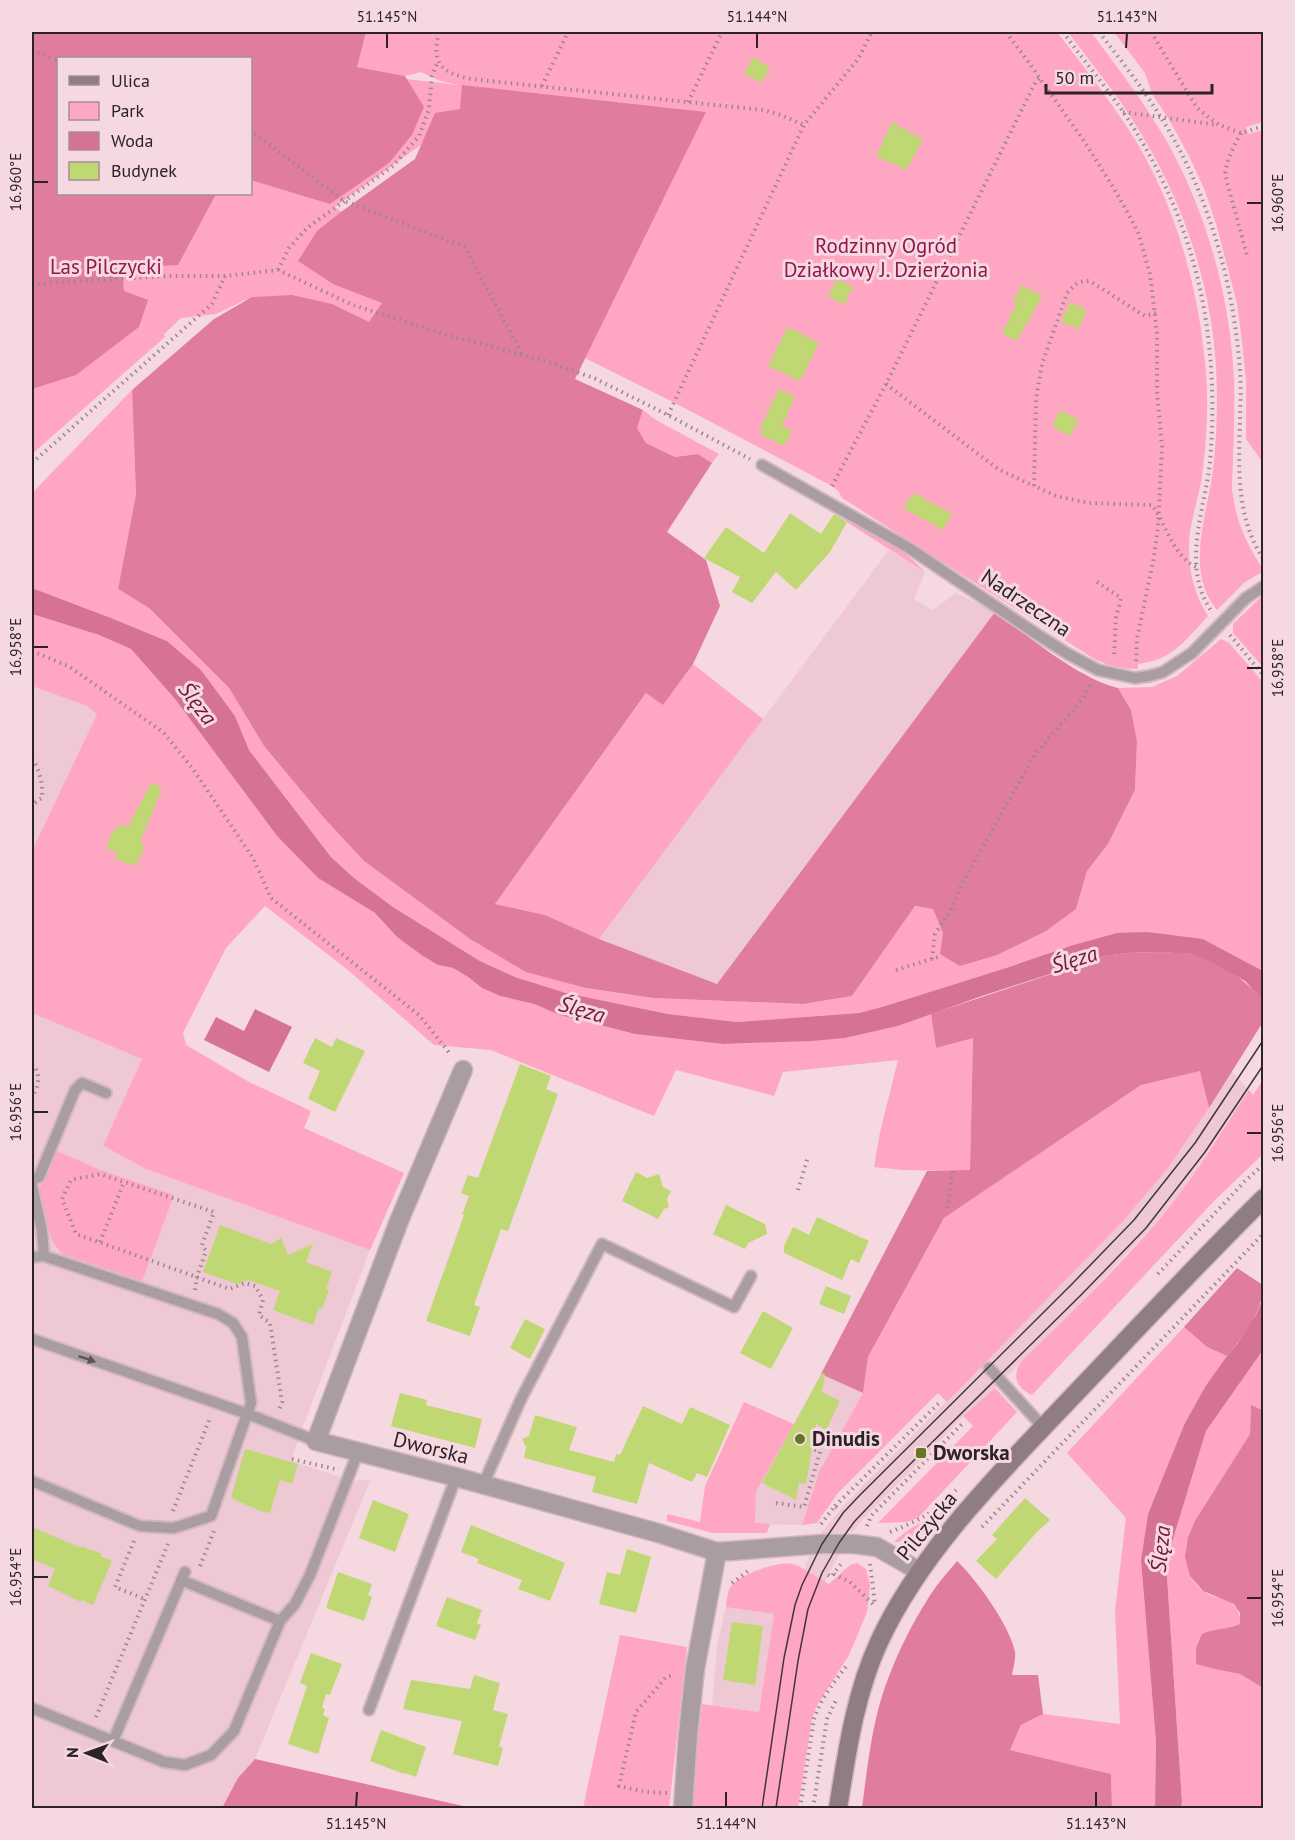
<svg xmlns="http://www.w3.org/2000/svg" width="1295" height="1840" viewBox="0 0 1295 1840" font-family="'PT Sans',sans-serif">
	<rect width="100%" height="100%" fill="#f5d8e0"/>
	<path fill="#eec8d3" d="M889 550 925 572 914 599 933 610 956 593 995 612 717 984 599 939Z
		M32 686 87 706 97 714 32 851Z
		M32 1013 142 1059 104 1147 146 1169 370 1250 300 1434 291 1461 356 1482 359 1479 370 1481 255 1759 238 1778 222 1808H32Z
		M1231 1071 1249 1090 1178 1196 1149 1230 1086 1297 995 1388 963 1417 863 1519 853 1532 820 1534 846 1503 1058 1288 1209 1108Z
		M821 1374 863 1393 819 1472 802 1525 755 1524 756 1492Z
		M839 1554 825 1582 804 1570 810 1555Z
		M726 1607 774 1614 759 1712 712 1705 717 1646Z"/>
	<path fill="#ffa6c3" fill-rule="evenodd" d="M32 32H365L353 73 459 85 440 81 421 72 405 76 356 67 366 32H1057C1081 63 1105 94 1127 127 1173 197 1197 280 1205 362 1209 400 1207 438 1202 476 1199 498 1190 520 1189 543 1188 568 1194 595 1208 616 1186 640 1172 660 1138 664V669C1122 669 1110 666 1096 660L842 498 839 492 832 486 673 402 585 358 705 112 498 89 335 207 519 349 518 363 262 298 245 300 216 314 181 318 164 334 165 337 32 454ZM58 58H250V194H58Z
		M1068 32H1091C1117 67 1144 102 1166 140 1207 213 1230 296 1234 379 1235 416 1233 452 1232 489 1237 525 1245 541 1264 571L1245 582 1217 610C1187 575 1204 523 1211 483 1214 467 1215 450 1216 434 1218 396 1217 358 1211 321 1199 248 1172 181 1132 119 1113 89 1089 61 1068 32Z
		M1114 32H1263V122L1246 127 1248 134 1263 130V463L1246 439V381L1242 341 1237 304 1217 227 1205 191 1189 156 1170 121 1152 94 1145 73Z
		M132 390 136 494 118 589 149 608 229 688 264 746 324 818 364 861 470 939 586 988 653 998 803 1004 852 996 915 906 933 909 943 933 1076 909 1087 871 1108 844 1135 790 1137 741 1131 710 1118 688 1152 687 1177 676 1221 639 1229 643 1263 682V971L1203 939 1070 946 1006 968 882 1007 859 1013 737 1022 668 1014 566 993 515 977 480 961 393 907 354 878 331 857 249 750 235 716 201 670 167 641 111 618 32 588V493Z
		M643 410 656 420 719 454 712 463 698 454 675 457 646 443 637 428Z
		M845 521C876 525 904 551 925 572Z
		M1263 595V667L1233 633V624Z
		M32 614 99 635 131 649 175 699 277 836 318 878 375 913 397 937 438 965 453 968 468 977 482 988 500 996 534 1004 561 1015 635 1034 723 1044 786 1042 845 1038 898 1026 931 1014 936 1048 973 1037 970 1171 902 1170 874 1167 880 1132 898 1060 783 1072 774 1096 676 1070 654 1116 491 1050 434 1045 348 970 265 906 226 948 183 1033 186 1045 249 1082 311 1111 304 1128 404 1173 370 1250 146 1169 103 1146 142 1059 32 1013V851L97 714 87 706 32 686Z
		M693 664 763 719 599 939 545 915 495 904 647 692 663 704Z
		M1201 1070 1209 1108 1167 1169 1124 1220 947 1402 938 1393 837 1494 817 1523 802 1525 819 1472 863 1393 868 1357 944 1218 1141 1085Z
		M1263 1080V1154L1215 1200 1032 1395C1017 1388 1012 1378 1020 1363 1074 1309 1131 1257 1177 1197 1203 1163 1225 1126 1249 1090L1253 1095Z
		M57 1151 100 1170 174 1195 142 1281 62 1254 52 1241 39 1189Z
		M1184 1327 1207 1347 1227 1356 1184 1425 1148 1514 1141 1560 1156 1742 1155 1808H1112L1111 1774 1010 1750 1021 1725 1043 1714 1120 1724 1115 1611 1126 1518 1067 1453Z
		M1263 1350V1411L1251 1406 1250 1434 1196 1519 1190 1576C1194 1581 1198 1588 1203 1591 1222 1604 1238 1594 1241 1624L1231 1628 1222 1629 1219 1670 1240 1674 1263 1688V1808H1181L1182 1802 1166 1562 1206 1431Z
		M995 1388 1017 1412 918 1518 906 1522 878 1523 973 1426 963 1416Z
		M744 1402 794 1424 756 1492 755 1523 770 1524 767 1533H713L667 1521V1514L700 1522 705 1486Z
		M942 1513C925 1532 921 1540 894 1542 907 1528 924 1521 942 1513Z
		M857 1563 866 1569 870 1585 867 1612 849 1655 816 1707 812 1719 798 1808H689L702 1704 759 1712 774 1614 726 1607C727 1599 727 1591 732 1585 741 1574 778 1561 792 1564 800 1565 821 1580 829 1584L850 1565Z
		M620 1635 687 1647 669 1808H583Z"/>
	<path fill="#e07c9e" d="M32 32H366L357 67 405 76 424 107 412 135 389 163 330 204 251 180 250 58H58V194H216L178 265 122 268 124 291 148 300 139 327 76 375 32 389Z
		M462 85 706 112 575 379 643 410 637 428 646 443 675 457 698 454 712 463 667 532 706 560 720 606 693 664 663 705 646 693 495 904 545 915 599 939 717 984 995 612C1030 637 1077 678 1118 688L1131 710 1137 741 1135 790 1108 844 1087 871 1076 909 1046 931 997 955 960 966 940 954 943 933 933 909 915 906 852 996 803 1004 653 998 586 988 526 972 470 939 364 861 324 818 264 746 229 688 149 608 118 589 136 494 132 390 214 319 252 297 292 295 332 304 369 322 382 303 333 284 298 261 317 231 341 212 415 159 435 113 460 109Z
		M1161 952C1172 953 1184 952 1194 955 1220 963 1246 980 1263 1000V1022L1209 1108 1200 1071 1141 1085 944 1218 868 1357 863 1393 821 1374 927 1171 970 1170 973 1038 936 1048 931 1014 1105 956 1127 953Z
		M1237 1268 1263 1285C1263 1312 1244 1336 1227 1356L1207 1347 1184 1327Z
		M1251 1405 1264 1411 1263 1688 1240 1674 1219 1670 1196 1664V1648L1202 1634C1215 1628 1227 1630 1240 1624V1613L1234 1604 1203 1591 1190 1576 1185 1557 1188 1537 1196 1519 1250 1434Z
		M957 1561C976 1579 1010 1626 1015 1652 1016 1659 1013 1668 1012 1675H1038L1043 1714 1021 1725 1010 1750 1111 1774 1112 1808H862C867 1769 872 1724 885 1687 896 1656 911 1625 929 1597 937 1584 948 1572 957 1561Z
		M255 1759 472 1808H222L238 1778Z"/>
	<path fill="#d67395" d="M32 588 111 618 167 641 201 670 235 716 249 750 331 857 354 878 393 907 480 961 515 977 566 993 668 1014 737 1022 859 1013 882 1007 1006 968 1070 946 1117 933 1147 932 1203 939 1263 971V1000L1245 981 1209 961 1191 954 1161 952 1127 953 1105 956 982 996 898 1026 845 1038 812 1041 723 1044 635 1034 560 1015 534 1004 500 996 482 988 468 977 453 968 438 965 423 956 397 937 375 913 318 878 277 836 175 699 131 649 99 635 32 614Z
		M255 1009 292 1027 269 1072 204 1040 216 1017 244 1031Z
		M1263 1298V1350L1206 1431 1166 1562 1182 1802 1181 1808H1155L1156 1742 1141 1560 1148 1514 1184 1425 1205 1387 1227 1356 1238 1343 1256 1315Z"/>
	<path fill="#c0d874" d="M753 58 770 67 761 83 744 73Z
		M892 122 923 140 906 170 876 156Z
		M837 279 853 287 844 305 828 296Z
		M1022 285 1042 296 1017 341 1002 333 1017 303 1013 301Z
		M1070 302 1087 310 1079 329 1061 322Z
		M788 327 819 343 800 381 768 366Z
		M779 389 795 397 782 426 792 431 784 446 760 434 763 429 760 428Z
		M1060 410 1079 420 1070 436 1052 427Z
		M914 493 952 514 943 530 903 508Z
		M790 513 821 534 834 514 847 522 830 552 796 590 776 572 752 603 732 592 740 577 704 558 726 527 764 553Z
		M151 783 162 788 140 843 145 846 136 866 131 863 130 865 115 858 117 852 106 848 113 830 116 831 120 824 128 827Z
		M315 1038 332 1047 336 1038 365 1051 335 1112 308 1099 320 1071 303 1063Z
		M520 1064 551 1076 546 1089 558 1094 508 1231 501 1229 474 1305 480 1307 470 1336 426 1321 464 1215H462L469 1196 461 1193 468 1175 478 1178Z
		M636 1172 647 1178 659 1174 663 1187 671 1191 667 1199 669 1207 664 1209 658 1219 622 1201Z
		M726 1205 765 1224 767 1234 748 1243 745 1249 713 1234Z
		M817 1217 869 1241 859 1263 851 1259 842 1280 784 1253V1246L793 1227 809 1235Z
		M220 1225 271 1244 281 1238 288 1255 313 1244 306 1262 332 1272 326 1289 329 1290 322 1309 319 1308 313 1325 273 1310 280 1291 248 1280 237 1284 203 1272Z
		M826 1286 851 1296 844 1314 819 1304Z
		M763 1311 793 1328 771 1369 740 1353Z
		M525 1319 545 1329 530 1359 510 1348Z
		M822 1373 825 1374 822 1392 840 1401 826 1430 816 1424 806 1484 799 1483 796 1500 762 1483Z
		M400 1393 427 1400 426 1405 482 1419 475 1448 391 1426Z
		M643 1406 682 1424 690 1407 730 1425 707 1477 697 1473 692 1482 649 1463 637 1504 592 1492 596 1477 524 1458 526 1447 522 1439 529 1436 535 1415 577 1427 569 1450 614 1462 616 1454 620 1455Z
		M245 1449 298 1464 292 1484 280 1480 270 1513 260 1511 231 1498Z
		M1025 1498 1050 1520 1036 1533 996 1579 976 1561 997 1539 992 1535Z
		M373 1500 409 1514 395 1552 359 1538Z
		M471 1525 565 1563 550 1601 518 1589 522 1580 477 1563 479 1559 461 1552Z
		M32 1527 81 1548V1546L102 1554 101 1556 112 1561 93 1605 82 1600 81 1602 48 1586 55 1569 32 1559Z
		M627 1549 651 1557 636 1613 599 1604 607 1572 620 1575Z
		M338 1572 372 1584 368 1595 372 1597 364 1621 326 1608Z
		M447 1597 482 1610 477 1623 481 1625 475 1640 436 1626Z
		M732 1622 763 1626 755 1685 723 1680Z
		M311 1653 342 1664 330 1695 326 1694 322 1708 325 1709 323 1715 329 1718 318 1754 288 1744 307 1686 300 1683Z
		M474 1675 500 1683 493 1710 508 1714 499 1746 503 1748 498 1766 453 1754 462 1721 403 1709 411 1680 470 1689Z
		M381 1730 426 1747 416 1777 405 1773 404 1774 370 1761Z"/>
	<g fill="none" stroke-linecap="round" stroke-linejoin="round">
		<defs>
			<path id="lane" d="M762 465 909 548 1035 633 1068 654 1098 670 1135 678 1149 676 1163 672 1192 653 1246 598 1264 586
				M32 1180 39 1177 75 1090 82 1083 106 1093
				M32 1185 42 1231 44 1256
				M32 1257 44 1256 218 1314 233 1323 242 1337 251 1403 211 1516 174 1528 140 1526 32 1481
				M32 1339 248 1414 316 1441
				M989 1368 1043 1427
				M483 1485 521 1399 602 1244 734 1307 751 1276
				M181 1580 280 1621
				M32 1708 164 1762 185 1765 211 1755 234 1731 280 1621 295 1604 310 1575 358 1452
				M369 1710 456 1477
				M113 1741 185 1572"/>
			<path id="street" d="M463 1070 399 1221 316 1441 456 1477 658 1533 717 1552 822 1544H854L877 1547 919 1571
				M683 1808 688 1735 695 1669 717 1552"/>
			<path id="secondary" d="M838 1808C847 1752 855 1694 879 1642 922 1549 1002 1471 1072 1397 1135 1331 1198 1263 1264 1198"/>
		</defs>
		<use href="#lane" stroke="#d1b7be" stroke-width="14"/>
		<use href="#street" stroke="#d1b7be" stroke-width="21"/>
		<use href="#secondary" stroke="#d1b7be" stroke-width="21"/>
		<path stroke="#9c878d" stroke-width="4" stroke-dasharray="1.5 4.5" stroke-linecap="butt" d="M439 32C431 63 441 73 471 79L763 110 781 115 804 125
			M1006 32 1027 60 1084 141 1116 192 1138 232 1150 274 1157 334V392L1162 447 1158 527 1154 557 1137 639 1136 662
			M1063 32C1084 61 1108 89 1128 119 1168 181 1195 248 1206 321 1213 367 1214 415 1210 462 1205 511 1180 566 1212 612
			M1099 32C1120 59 1142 87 1160 116 1208 191 1233 281 1240 369 1244 433 1226 503 1264 560
			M1151 32 1197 108 1219 125 1241 133 1264 126
			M32 51 58 60
			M542 86 568 32
			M688 102 722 32
			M1123 112 1218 125
			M250 130 344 201 465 247 522 354
			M1241 133C1233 147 1227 159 1225 175L1248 259
			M278 270 289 248 307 228 393 166 419 136 429 109 432 76 438 61
			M32 284 167 276H225L278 270 353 305 451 336 546 361 596 379 668 415 750 459
			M1156 313 1145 316 1090 281C1079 280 1074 285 1067 293L1042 364 1036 399 1034 486 1056 496 1089 503 1152 505C1166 524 1173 556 1196 567
			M886 384 998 469 1034 486
			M668 415 804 125 858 59 872 32
			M32 463 212 304 225 276
			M832 486 886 384 1032 89 1037 80 1040 78
			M1097 582 1121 598 1116 618 1114 658
			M1230 635 1264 676
			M32 651 68 666 163 732 193 769 253 858 271 898 419 1015 451 1055
			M32 759C40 770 43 785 42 798L32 805
			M932 959 935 934 952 908 963 882 1034 756 1084 697 1090 684
			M896 970 938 957
			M32 1064C42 1075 38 1086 32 1099
			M798 1190 808 1157
			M947 1208 953 1171
			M100 1242 124 1182
			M1158 1274 1245 1181 1264 1164
			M195 1290 197 1277 206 1251 202 1245 214 1212 100 1174 71 1180 62 1199 76 1234C128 1252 179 1271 230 1289L245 1283 255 1286 263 1300 259 1315 270 1323 282 1402 279 1410
			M292 1459 335 1469
			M776 1503 804 1507 820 1452 811 1448
			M835 1506 940 1402
			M173 1511 210 1418
			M821 1524 835 1506 840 1510
			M867 1526 871 1516 962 1424
			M982 1527 1264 1233
			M890 1532C920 1520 934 1513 956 1490
			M134 1541 115 1587 145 1599
			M870 1564 875 1604
			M200 1566 214 1531
			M834 1574 850 1582 874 1605
			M828 1575 831 1577 841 1564
			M732 1583 748 1571
			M96 1717 168 1544
			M667 1793 646 1792 619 1786 636 1712 666 1677 674 1675
			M800 1808 814 1719C821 1698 835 1681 848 1664
			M813 1808 827 1719 837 1698"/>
		<use href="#lane" stroke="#aa9da1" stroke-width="10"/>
		<use href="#street" stroke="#aa9da1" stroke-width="18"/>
		<use href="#secondary" stroke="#8f7d82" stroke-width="18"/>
		<path stroke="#433639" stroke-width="1.5" d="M762 1808 784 1658 795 1605 802 1585 822 1544 843 1513 859 1496 1072 1284 1134 1220 1195 1143 1264 1039
			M776 1808 798 1661 808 1609 822 1573 839 1543 854 1522 891 1483 1082 1294 1146 1228 1205 1152 1264 1064"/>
	</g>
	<defs><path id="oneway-solid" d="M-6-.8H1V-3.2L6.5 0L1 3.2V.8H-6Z" transform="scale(1.5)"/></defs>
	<use fill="#5f5357" href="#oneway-solid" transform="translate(87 1359) rotate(19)"/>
	<path fill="none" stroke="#2d2225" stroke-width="2" d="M387 48V33M757 48V33M1126 48 1127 33M33 182H48M1247 203H1262M33 647H48M1247 668H1262M33 1112H48M1247 1133H1262M33 1577H48M1247 1598H1262M356 1807 357 1792M726 1807V1792M1096 1807V1792"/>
	<g fill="#657624" stroke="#f5d8e0" stroke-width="2">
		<circle cx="800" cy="1439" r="6"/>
		<rect x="915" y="1447" width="12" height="12" rx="3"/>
	</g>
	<g text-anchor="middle" stroke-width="6" stroke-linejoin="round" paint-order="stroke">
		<g font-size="21" fill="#90184f" stroke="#f5d8e0">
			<text x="886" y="253">Rodzinny Ogród<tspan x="886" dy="24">Działkowy J. Dzierżonia</tspan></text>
			<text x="106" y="274">Las Pilczycki</text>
		</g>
		<g font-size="21" fill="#2d2225" stroke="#f5d8e0">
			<text transform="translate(1026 603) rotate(34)" y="7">Nadrzeczna</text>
			<text transform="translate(431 1448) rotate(14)" y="7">Dworska</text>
			<text transform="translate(927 1526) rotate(-51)" y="7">Pilczycka</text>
		</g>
		<g font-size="21" font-weight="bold" fill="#2d2225" stroke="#f5d8e0" text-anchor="start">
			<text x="812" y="1446">Dinudis</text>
			<text x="933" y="1460">Dworska</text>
		</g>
		<g font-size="22" font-style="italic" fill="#721840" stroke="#f5d8e0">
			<text transform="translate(198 703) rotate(53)" y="8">Ślęza</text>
			<text transform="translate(1074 959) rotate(-17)" y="8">Ślęza</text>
			<text transform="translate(582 1009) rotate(16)" y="8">Ślęza</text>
			<text transform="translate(1160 1549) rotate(-84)" y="8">Ślęza</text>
		</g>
	</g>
	<rect width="1295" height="1840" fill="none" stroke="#f5d8e0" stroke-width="66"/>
	<rect x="57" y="57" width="195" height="138" fill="#f5d8e0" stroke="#a58f95" stroke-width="1.5"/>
	<rect x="69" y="76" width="30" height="9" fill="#8f7d82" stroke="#a58f95" stroke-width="1.5"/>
	<text x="111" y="87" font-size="18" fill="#2d2225">Ulica</text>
	<rect x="69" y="102" width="30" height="18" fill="#ffa6c3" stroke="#a58f95" stroke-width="1.5"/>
	<text x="111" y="117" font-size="18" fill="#2d2225">Park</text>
	<rect x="69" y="132" width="30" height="18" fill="#d67395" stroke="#a58f95" stroke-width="1.5"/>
	<text x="111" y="147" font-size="18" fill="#2d2225">Woda</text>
	<rect x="69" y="162" width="30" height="18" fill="#c0d874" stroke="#a58f95" stroke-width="1.5"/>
	<text x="111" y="177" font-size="18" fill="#2d2225">Budynek</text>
	<g transform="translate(87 1753) rotate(271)" stroke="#f5d8e0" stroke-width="4.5" paint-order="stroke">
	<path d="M0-4.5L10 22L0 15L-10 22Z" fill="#2d2225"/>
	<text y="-9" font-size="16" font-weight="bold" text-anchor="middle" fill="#2d2225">N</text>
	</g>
	<path d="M1046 84v9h166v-9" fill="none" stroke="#2d2225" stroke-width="3"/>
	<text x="1055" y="84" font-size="18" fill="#2d2225" stroke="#f5d8e0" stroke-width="4.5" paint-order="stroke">50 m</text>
	<rect x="33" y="33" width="1229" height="1774" fill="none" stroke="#2d2225" stroke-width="2"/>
	<g font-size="15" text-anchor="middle" fill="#2d2225">
		<text x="387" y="22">51.145°N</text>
		<text x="757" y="22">51.144°N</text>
		<text x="1127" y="22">51.143°N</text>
		<text transform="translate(16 182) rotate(-90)" y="5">16.960°E</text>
		<text transform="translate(1278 203) rotate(-90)" y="5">16.960°E</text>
		<text transform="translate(16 647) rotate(-90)" y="5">16.958°E</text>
		<text transform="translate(1278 668) rotate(-90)" y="5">16.958°E</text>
		<text transform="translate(16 1112) rotate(-90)" y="5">16.956°E</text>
		<text transform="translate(1278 1133) rotate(-90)" y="5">16.956°E</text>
		<text transform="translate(16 1577) rotate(-90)" y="5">16.954°E</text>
		<text transform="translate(1278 1598) rotate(-90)" y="5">16.954°E</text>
		<text x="356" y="1829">51.145°N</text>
		<text x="726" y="1829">51.144°N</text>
		<text x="1096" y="1829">51.143°N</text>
	</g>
</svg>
